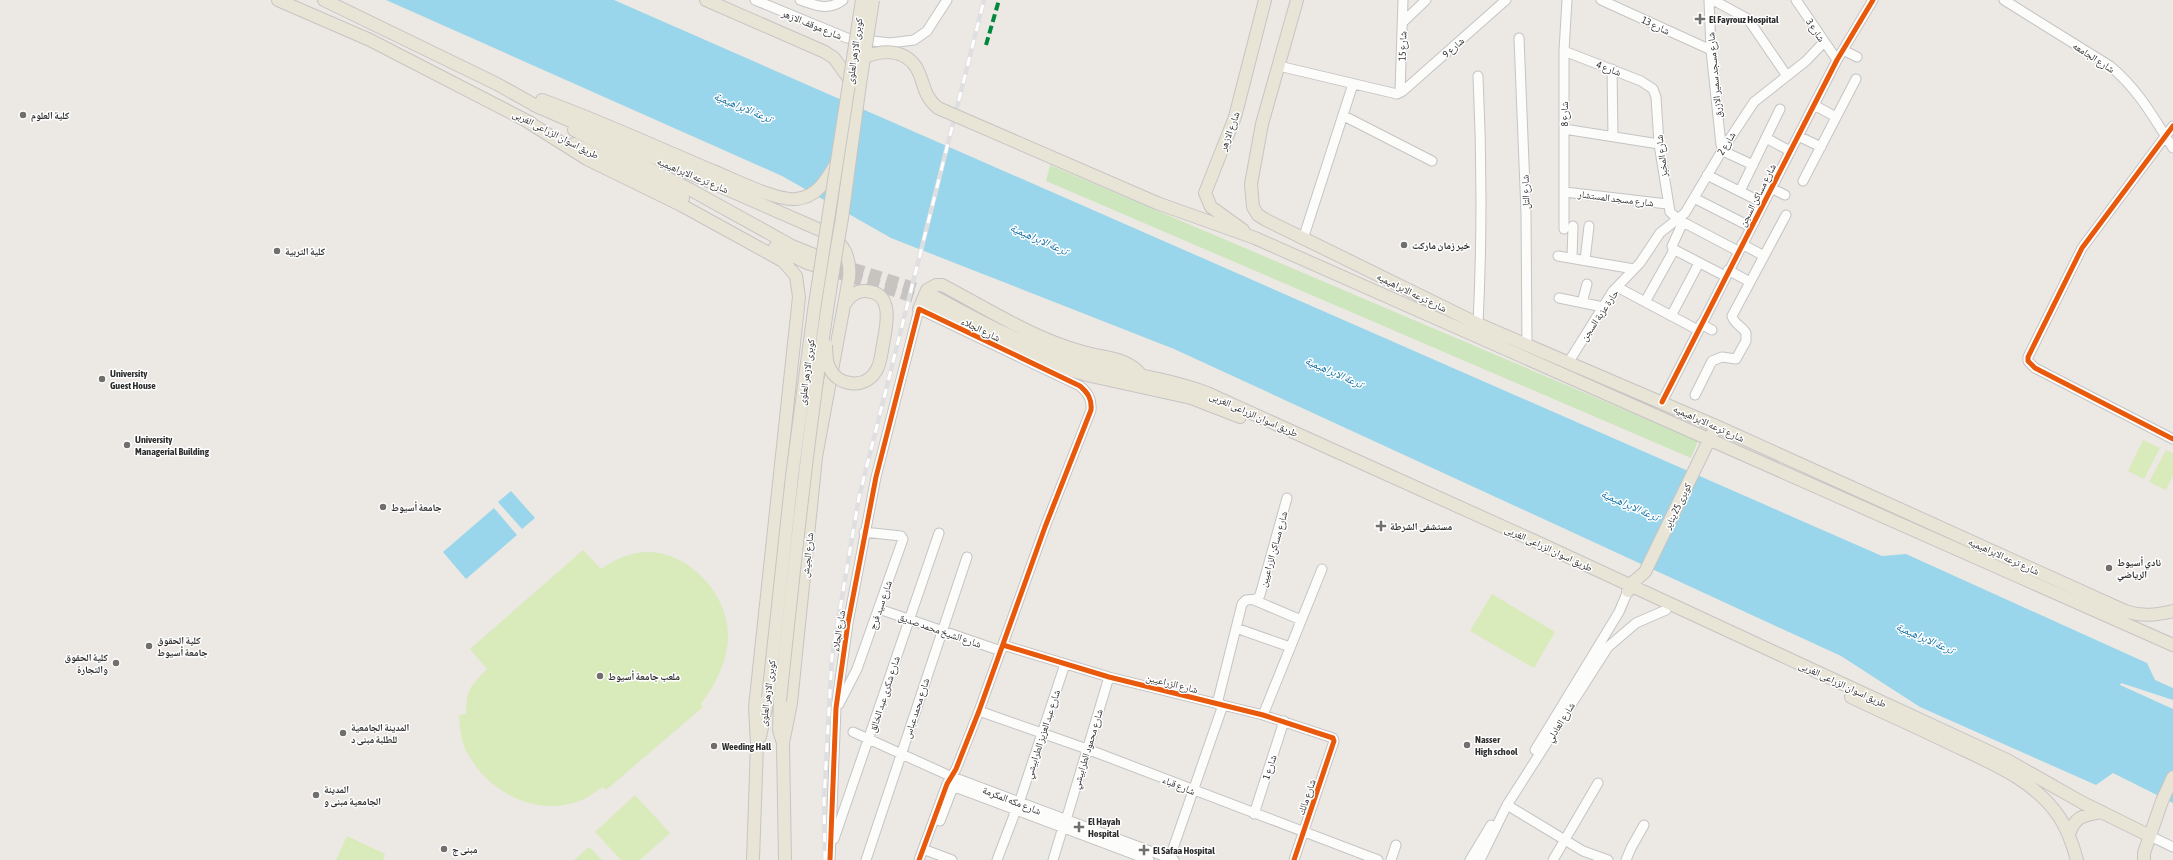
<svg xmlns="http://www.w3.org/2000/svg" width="2173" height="860" viewBox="0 0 2173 860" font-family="'Asap Condensed','Noto Naskh Arabic',sans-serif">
	<rect width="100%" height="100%" fill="#ece8e4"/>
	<path fill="#cee6be" d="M1050 165 1698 441 1691 458 1046 181Z"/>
	<path fill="#d9eabb" d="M2143 440 2160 448 2144 479 2128 471Z
		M2166 450 2173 453V475L2166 490 2149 482Z
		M583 550 601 569C616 559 630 552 649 552 691 553 730 597 728 638 727 664 715 684 701 704L703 707 606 790 603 787C596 791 589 797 582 800 539 818 491 794 469 756 461 744 460 729 459 715L466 714C466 689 471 686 487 669L470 649Z
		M1492 594 1555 632 1534 668 1470 631Z
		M635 795 670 833 640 860H621L595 832Z
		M347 836 385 854 383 860H336Z
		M589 847 602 860H574Z"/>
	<path fill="#99d6ec" d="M386 0H614L1882 556 1906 554 2147 663 2155 680 2173 688V700L2121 683 2120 685 2173 709V803L2113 773 2096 785 1920 707 1841 656 1174 349 891 238 782 176Z
		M511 491 535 518 522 529 498 502Z
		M494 508 517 535 466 579 443 552Z"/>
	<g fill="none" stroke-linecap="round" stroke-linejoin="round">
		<path stroke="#c6c3c0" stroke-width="12" stroke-dasharray="12 6" stroke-linecap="butt" d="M835 263 920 290 933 296
			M833 271 914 297 929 304"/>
		<defs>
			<path id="minor" d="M755 0 847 38 890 43 914 40 927 31 947 0
				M800 0C816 6 829 11 843 0
				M1601 0 1711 50
				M1709 0 1711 50 1721 145 1725 152 1753 165
				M1713 0 1748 19 1787 76
				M1796 0 1837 60
				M2004 0 2110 66C2138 89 2154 118 2173 148
				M1403 22 1426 0
				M1519 38 1526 213 1527 345
				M1843 50 1857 57
				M1564 51 1641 81 1653 89 1656 97 1659 144 1670 212 1679 220 1738 251
				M1279 66 1397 94 1403 91 1506 0
				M1612 69 1613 136
				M1400 92 1403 0
				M1814 105 1836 117
				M1344 116 1432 161
				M2173 126 2082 248 2028 357V361L2035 368 2173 439
				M1564 129 1659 144
				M1798 136 1821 147
				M1766 138 1790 151
				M1707 175 1763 203
				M1803 181 1856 79
				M1771 188 1785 195
				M1740 191 1780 109
				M1565 192 1667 204
				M1694 198 1751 227
				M1683 222 1672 246 1673 249 1725 276
				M1564 229V51L1567 0
				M1303 239 1353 84
				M1742 244 1764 256
				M1558 256 1634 269
				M1572 258 1573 226
				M1585 260 1589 226
				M1728 270 1750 282
				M1617 287 1698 330
				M1559 298 1603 307
				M1645 302 1674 250
				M1582 303 1587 284
				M1671 316 1699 263
				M1478 324C1482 241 1482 159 1478 76
				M1701 324 1712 330
				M1568 363 1613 291 1640 263 1660 233 1685 213 1723 149 1754 102 1806 61 1824 42
				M1695 395 1712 361 1722 357 1736 359 1746 341V333C1742 326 1734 324 1732 316L1786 215
				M1662 402 1837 60 1873 0
				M1254 600 1301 620
				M879 609 1001 651
				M1236 628 1290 647
				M1003 645 1109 677 1263 715 1333 738 1334 741 1294 860
				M839 704 857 669 903 539 901 536 864 532
				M1217 704 1242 604 1246 600 1257 599 1260 595 1287 498
				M979 711 1087 749 1378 860
				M1263 715 1322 569
				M853 732 950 776 1174 860
				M1535 750 1619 612 1627 593
				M947 784 1149 860
				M1019 803 1065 664
				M1507 805 1583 851 1608 860
				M1254 814 1284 721
				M1066 820 1109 677
				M940 821 955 782
				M2150 836 2173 847
				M834 839 939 533
				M928 851 952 860
				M830 860 836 708 848 623 876 477 919 309 1080 386C1088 393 1092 399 1091 410L1045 527 979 711 956 769 947 784 919 860
				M866 860 967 557
				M997 860 1016 810
				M1053 860 1063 827
				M1169 860 1223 705
				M1391 860 1396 845
				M1470 860 1491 825
				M1480 860 1507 805 1608 647 1636 623 1666 610
				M1553 860 1598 783
				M1626 860 1631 848 1644 825"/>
			<path id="major" d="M278 0 370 40 531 123
				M324 0 497 84 540 108
				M706 0 825 52 834 58 850 80
				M1297 0 1262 124 1251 184 1253 207 1258 215 1266 220 1478 324 1716 426 2125 611C2142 617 2156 615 2173 611
				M542 100C600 121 656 147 713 171 733 179 776 201 796 199 818 197 827 179 837 162
				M534 105 827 233C844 244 851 257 849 278L816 457 791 703 783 743 785 860
				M525 120 587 159 683 206 783 261 796 276 799 297 755 707 757 744 753 860
				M574 130 691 190 792 246 832 262
				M574 144 683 198
				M1157 203 1255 238 2173 645
				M842 218 860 84
				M1243 230 1211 207 1205 193 1235 117 1265 0
				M775 247 807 263 833 271
				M933 296C976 319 1019 343 1065 358 1112 372 1161 376 1207 393L1539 543 2007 760 2083 803 2150 836
				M929 304 995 339 1052 365 1091 376 1191 398 1240 417
				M844 305C849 297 856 290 866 291 897 293 885 331 882 350
				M919 309 927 290 936 285H942C988 309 1032 338 1083 352 1102 358 1128 357 1141 375
				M1628 591 1630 585 1645 572 1713 432
				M1851 697C1882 712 1914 726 1945 741 1986 761 2034 778 2060 818 2068 831 2073 845 2077 860
				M780 701 779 730 782 740
				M760 737 768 698
				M2069 835C2074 816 2085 815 2102 812
				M2144 860V853L2162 801 2173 777"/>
		</defs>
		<use href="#minor" stroke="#c5c4c5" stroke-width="11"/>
		<use href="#major" stroke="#c6c5c4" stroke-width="14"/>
		<use href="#minor" stroke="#fcfcfb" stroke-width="9"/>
		<use href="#major" stroke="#e8e4d6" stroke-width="12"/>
		<defs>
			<path id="rail" d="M825 860 824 800 832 656 859 497 984 0"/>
		</defs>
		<use href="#rail" stroke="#dfdfe1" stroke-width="4.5"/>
		<use href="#rail" stroke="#fff" stroke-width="3" stroke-dasharray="9" stroke-linecap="butt"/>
		<defs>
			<path id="major-bridge" d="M865 57C883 50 904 49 916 67 925 82 922 95 938 108L1157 203
				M860 84 873 0
				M826 345C826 352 826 360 829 367 837 386 865 390 876 371 880 365 881 357 882 350
				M768 698 792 476 814 310 862 0
				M780 701C797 539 814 378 842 218"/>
		</defs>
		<use href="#major-bridge" stroke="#c6c5c4" stroke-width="14" stroke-linecap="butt"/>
		<use href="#major-bridge" stroke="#e8e4d6" stroke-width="12"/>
		<path stroke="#00873e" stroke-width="4" stroke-dasharray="8 4" stroke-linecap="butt" d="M986 45 999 0"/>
		<defs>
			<path id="cycleway" d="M2173 126 2082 248 2028 357V361L2035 368 2173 439
				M1662 402 1837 60 1873 0
				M1003 645 1109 677 1263 715 1333 738 1334 741 1294 860
				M830 860 836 708 848 623 876 477 919 309 1080 386C1088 393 1092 399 1091 410L1045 527 979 711 956 769 947 784 919 860"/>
		</defs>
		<use href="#cycleway" stroke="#fff" stroke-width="8"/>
		<use href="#cycleway" stroke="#e8590c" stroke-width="5"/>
	</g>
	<g fill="#706f6e" stroke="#fff" stroke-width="1.5">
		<path d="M1698 13h4v4h4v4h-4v4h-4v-4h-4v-4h4z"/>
		<circle cx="23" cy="115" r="4"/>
		<circle cx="1404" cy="245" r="4"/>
		<circle cx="277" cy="251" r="4"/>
		<circle cx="102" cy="379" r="4"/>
		<circle cx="127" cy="445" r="4"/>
		<circle cx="383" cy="507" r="4"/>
		<path d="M1379 520h4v4h4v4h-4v4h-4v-4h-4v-4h4z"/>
		<circle cx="2109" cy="568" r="4"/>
		<circle cx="149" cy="646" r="4"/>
		<circle cx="116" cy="663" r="4"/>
		<circle cx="600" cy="676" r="4"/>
		<circle cx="343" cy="733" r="4"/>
		<circle cx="1467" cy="745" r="4"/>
		<circle cx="714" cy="746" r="4"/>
		<circle cx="316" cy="795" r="4"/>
		<path d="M1077 821h4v4h4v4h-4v4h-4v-4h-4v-4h4z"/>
		<circle cx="444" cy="849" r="4"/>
		<path d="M1142 844h4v4h4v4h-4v4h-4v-4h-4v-4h4z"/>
	</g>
	<g text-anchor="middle" stroke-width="3" stroke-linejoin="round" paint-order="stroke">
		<g font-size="10" font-weight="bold" fill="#2e2e2e" stroke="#fff" text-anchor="start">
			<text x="1709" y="23">El Fayrouz Hospital</text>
			<text x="31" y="119">كلية العلوم</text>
			<text x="1412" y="249">خير زمان ماركت</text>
			<text x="285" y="255">كلية التربية</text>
			<text x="110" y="377">University<tspan x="110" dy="12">Guest House</tspan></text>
			<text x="135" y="443">University<tspan x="135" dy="12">Managerial Building</tspan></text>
			<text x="391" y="511">جامعة أسيوط</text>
			<text x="1390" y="530">مستشفى الشرطة</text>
			<text x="2117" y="566">نادي أسيوط<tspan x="2117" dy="12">الرياضي</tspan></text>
			<text x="157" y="644">كلية الحقوق<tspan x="157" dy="12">جامعة أسيوط</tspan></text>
			<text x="108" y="661" text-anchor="end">كلية الحقوق<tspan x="108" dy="12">والتجارة</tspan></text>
			<text x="608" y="680">ملعب جامعة أسيوط</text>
			<text x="351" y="731">المدينة الجامعية<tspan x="351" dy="12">للطلبة مبنى د</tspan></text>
			<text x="1475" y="743">Nasser<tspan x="1475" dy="12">High school</tspan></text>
			<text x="722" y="750">Weeding Hall</text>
			<text x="324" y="793">المدينة<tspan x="324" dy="12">الجامعية مبنى و</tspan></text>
			<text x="1088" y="825">El Hayah<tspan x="1088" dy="12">Hospital</tspan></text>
			<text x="452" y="853">مبنى ج</text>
			<text x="1153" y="854">El Safaa Hospital</text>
		</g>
		<g font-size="10" fill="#2e2e2e" stroke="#fff">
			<text transform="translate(812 24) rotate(22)" y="4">شارع موقف الازهر</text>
			<text transform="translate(1656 25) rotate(25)" y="4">شارع 13</text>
			<text transform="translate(1816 30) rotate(56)" y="4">شارع 3</text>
			<text transform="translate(1402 46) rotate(-88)" y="4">شارع 15</text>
			<text transform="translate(1453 47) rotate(-41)" y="4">شارع 9</text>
			<text transform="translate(854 51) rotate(-82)" y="4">كوبرى الازهر العلوى</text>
			<text transform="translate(2094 57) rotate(33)" y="4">شارع الجامعه</text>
			<text transform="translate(1609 68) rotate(21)" y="4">شارع 4</text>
			<text transform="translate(1714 75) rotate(-95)" y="4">شارع مسجد سمير الازرق</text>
			<text transform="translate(1564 114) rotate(-90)" y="4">شارع 8</text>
			<text transform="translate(1229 131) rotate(-70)" y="4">شارع الازهر</text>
			<text transform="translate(556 134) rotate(27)" y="4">طريق اسوان الزراعى الغربى</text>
			<text transform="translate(1726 143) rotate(-58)" y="4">شارع 2</text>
			<text transform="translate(1661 156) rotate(-97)" y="4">شارع المخبز</text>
			<text transform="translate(693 175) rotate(23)" y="4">شارع ترعه الابراهيميه</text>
			<text transform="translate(1525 192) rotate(-92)" y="4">شارع التل</text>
			<text transform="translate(1757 195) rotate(-63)" y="4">شارع مساكن السجن</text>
			<text transform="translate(1616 198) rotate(7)" y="4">شارع مسجد المستشار</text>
			<text transform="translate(1412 292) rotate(26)" y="4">شارع ترعه الابراهيميه</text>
			<text transform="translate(1599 315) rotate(-56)" y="4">حارة عزبة السجن</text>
			<text transform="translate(981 329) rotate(26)" y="4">شارع الجلاء</text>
			<text transform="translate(806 372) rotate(-82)" y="4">كوبرى الازهر العلوى</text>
			<text transform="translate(1254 414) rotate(24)" y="4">طريق اسوان الزراعى الغربى</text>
			<text transform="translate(1709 423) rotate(24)" y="4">شارع ترعه الابراهيميه</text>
			<text transform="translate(1677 506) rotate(-64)" y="4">كوبرى 25 يناير</text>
			<text transform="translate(1549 548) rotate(25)" y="4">طريق اسوان الزراعى الغربى</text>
			<text transform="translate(1273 549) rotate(-74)" y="4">شارع مساكن الزراعيين</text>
			<text transform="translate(807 555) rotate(-84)" y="4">شارع الجيش</text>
			<text transform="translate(2004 556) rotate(24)" y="4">شارع ترعه الابراهيميه</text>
			<text transform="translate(880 605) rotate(-71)" y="4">شارع سيد فرج</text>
			<text transform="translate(940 630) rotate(19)" y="4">شارع الشيخ محمد صديق</text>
			<text transform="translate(838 631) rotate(-81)" y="4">شارع الجلاء</text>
			<text transform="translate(1172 683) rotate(14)" y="4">شارع الزراعيين</text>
			<text transform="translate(1843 684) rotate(25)" y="4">طريق اسوان الزراعى الغربى</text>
			<text transform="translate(767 693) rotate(-82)" y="4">كوبرى الازهر العلوى</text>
			<text transform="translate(884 694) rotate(-72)" y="4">شارع شكرى عبد الخالق</text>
			<text transform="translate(916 708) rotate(-72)" y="4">شارع محمد عباس</text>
			<text transform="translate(1560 722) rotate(-58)" y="4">شارع العادلي</text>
			<text transform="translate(1042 734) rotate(-72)" y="4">شارع عبد العزيز الطرابيشي</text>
			<text transform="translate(1087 749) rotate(-73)" y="4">شارع محمود الطرابيشي</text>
			<text transform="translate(1269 767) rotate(-72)" y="4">شارع 1</text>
			<text transform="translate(1179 785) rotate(22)" y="4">شارع قباء</text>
			<text transform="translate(1306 797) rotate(-71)" y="4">شارع مالك</text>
			<text transform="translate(1012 800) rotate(21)" y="4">شارع مكه المكرمة</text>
		</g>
		<g font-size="11" font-style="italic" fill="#0d6fa3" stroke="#fff">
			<text transform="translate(743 107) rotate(23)" y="4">ترعة الابراهيمية</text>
			<text transform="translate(1039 239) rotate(24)" y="4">ترعة الابراهيمية</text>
			<text transform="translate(1334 372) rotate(24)" y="4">ترعة الابراهيمية</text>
			<text transform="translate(1630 505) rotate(24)" y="4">ترعة الابراهيمية</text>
			<text transform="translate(1925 638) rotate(24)" y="4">ترعة الابراهيمية</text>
		</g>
	</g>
</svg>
